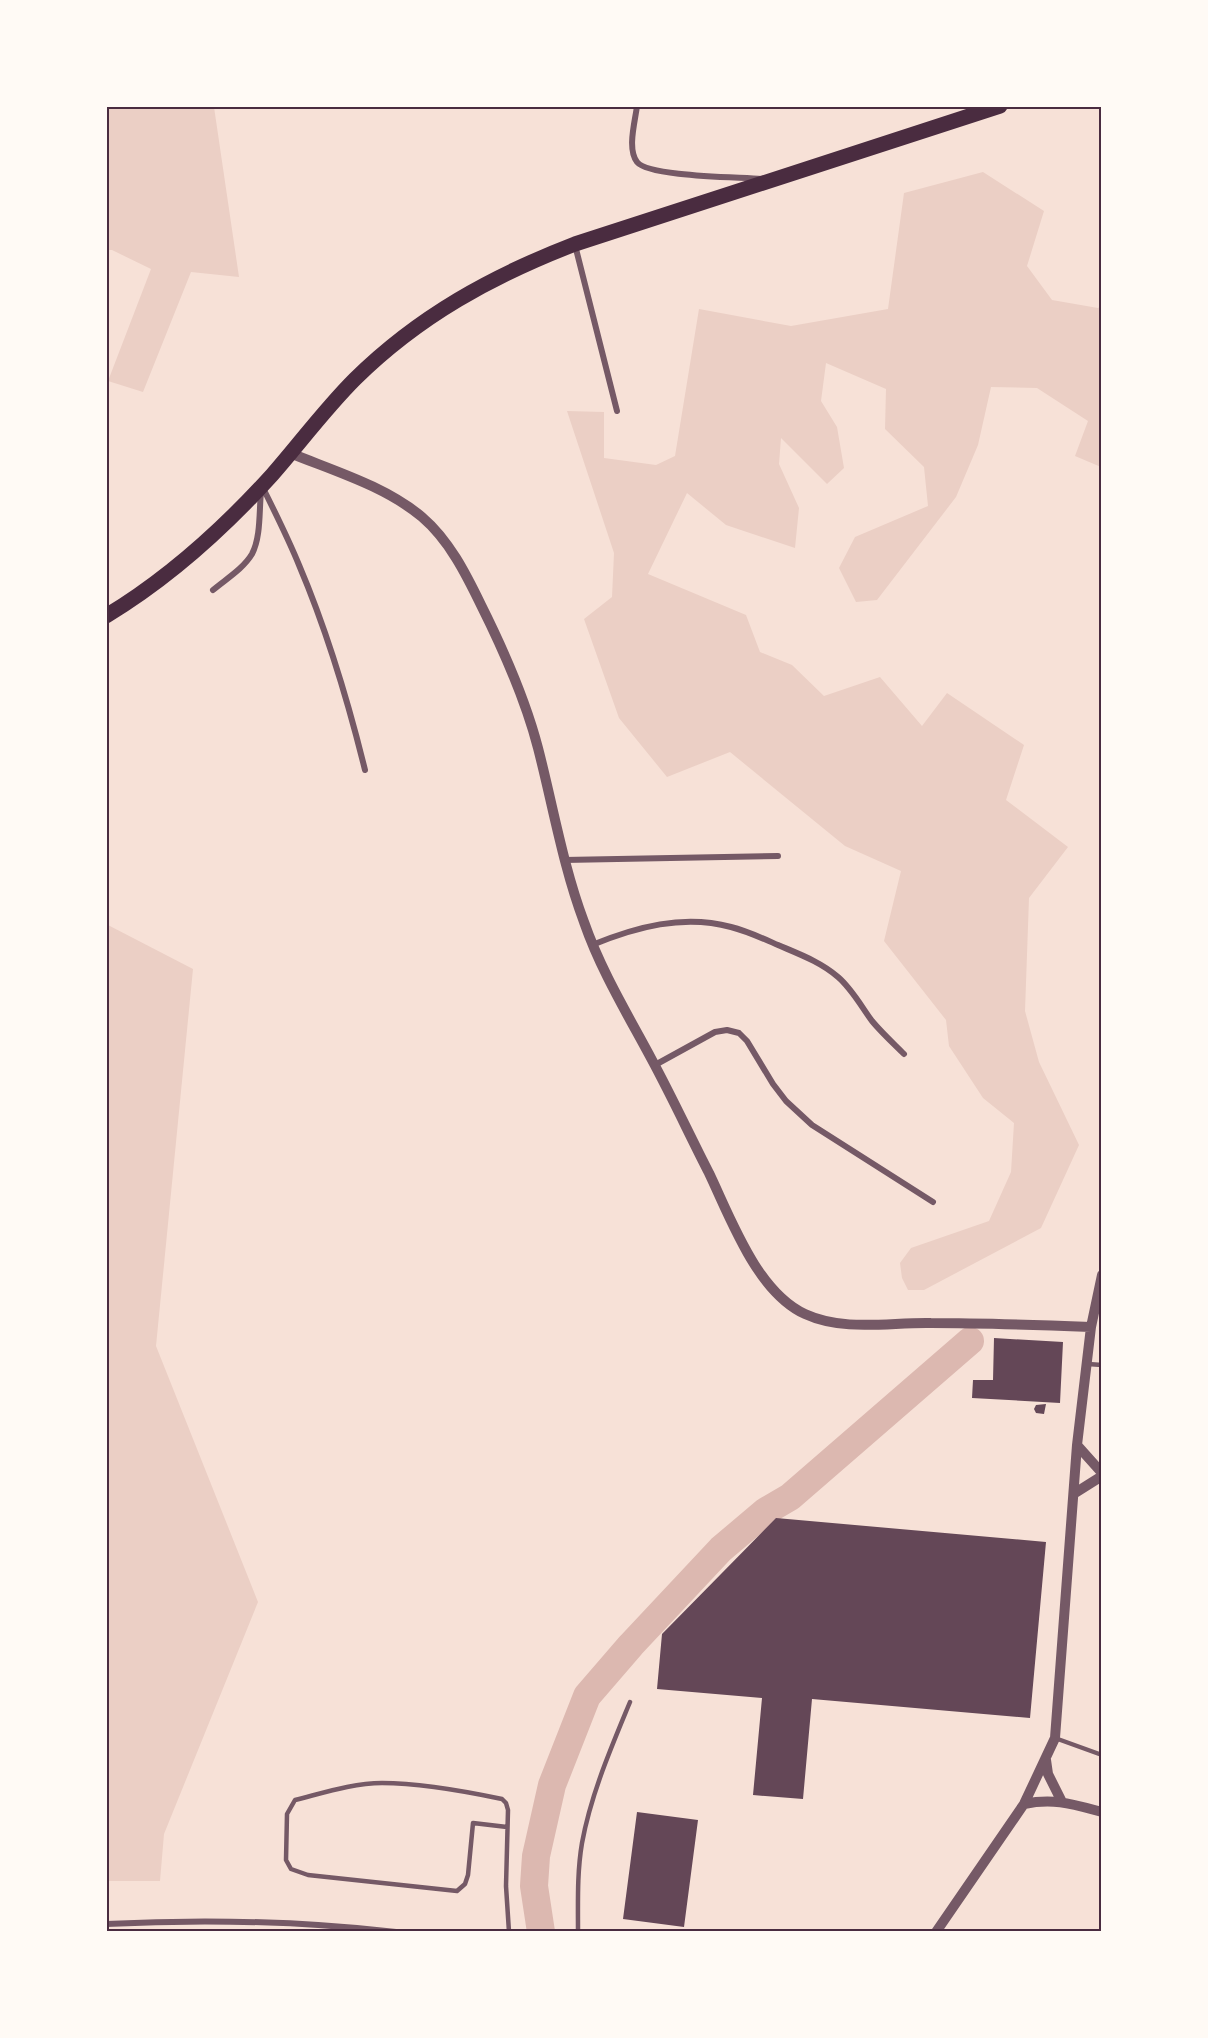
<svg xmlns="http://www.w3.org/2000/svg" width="1208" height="2038" viewBox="0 0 1208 2038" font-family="'Open Sans',sans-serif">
	<rect width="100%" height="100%" fill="#f7e1d7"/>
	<path fill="#ebcfc5" d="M107 106 214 107 239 277 191 272 143 392 108 381 151 269 112 250H107Z
		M983 172 1044 211 1027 266 1052 300 1098 308 1101 306V467L1075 456 1088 421 1037 388 991 387 978 445 956 497 877 600 856 602 839 568 855 537 928 506 924 467 885 429 886 389 826 363 821 401 837 427 844 468 827 484 781 438 779 464 799 508 795 548 726 525 687 493 648 574 746 615 760 652 792 665 824 696 880 677 922 726 947 693 1024 745 1006 800 1068 847 1029 898 1025 1011 1039 1062 1079 1145 1041 1228 924 1290H908L902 1278 900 1263 911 1248 989 1221 1011 1172 1014 1123 983 1098 949 1046 946 1020 884 941 901 871 845 846 730 752 667 777 619 718 584 619 612 597 614 553 567 411 604 412V458L656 465 675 456 699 309 791 326 888 309 904 193Z
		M106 924 193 969 156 1346 258 1602 164 1834 160 1881H107Z"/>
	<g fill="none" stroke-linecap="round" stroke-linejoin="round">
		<path stroke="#dcb8b0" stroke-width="28" d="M541 1932 534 1886 536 1856 552 1785 587 1696 631 1645 721 1549 766 1511 790 1497 970 1341"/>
	</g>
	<path fill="#644757" d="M994 1338 1063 1342 1060 1403 972 1398 973 1380H993Z
		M1046 1404 1044 1414 1036 1413 1034 1409 1036 1405Z
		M776 1518 1046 1542 1030 1718 812 1699 803 1799 753 1795 762 1698 657 1689 662 1634Z
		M637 1812 698 1820 684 1927 623 1919Z"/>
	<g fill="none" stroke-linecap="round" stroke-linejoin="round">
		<path stroke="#755966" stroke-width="4.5" d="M1088 1364 1102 1365
			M1055 1738 1102 1755
			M507 1827 473 1823 468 1875 465 1884 457 1891 308 1875 291 1869 286 1860 287 1814 295 1800C323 1793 353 1783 382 1783 421 1783 464 1791 502 1799L506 1803 508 1810 506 1886 509 1932
			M578 1932C578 1902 577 1872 582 1843 591 1794 611 1748 630 1702"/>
		<path stroke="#755966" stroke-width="6" d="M637 106C635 122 627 149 637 162 649 177 739 177 761 179
			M575 245 617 411
			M262 486C275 512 288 538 299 565 327 631 348 701 365 770
			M213 590C226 579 243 569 252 554 261 537 259 511 261 492
			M564 860 778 856
			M592 945C636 927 683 914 731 927 747 931 762 938 778 945 799 954 821 962 838 977 852 989 861 1006 872 1021 882 1033 893 1043 904 1054
			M655 1065 715 1032 727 1030 739 1033 747 1041 773 1084 786 1101 812 1125 933 1202
			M106 1924C203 1919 300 1921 396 1932"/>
		<path stroke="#755966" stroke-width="10" d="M290 453C334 471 385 486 422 517 449 540 466 574 481 605 504 651 525 698 538 748 553 806 563 866 584 922 601 971 628 1015 652 1060 672 1097 690 1136 709 1173 731 1219 757 1292 805 1314 844 1332 890 1322 931 1323 984 1323 1038 1325 1091 1327
			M1077 1445 1102 1473
			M1075 1493 1102 1476
			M1046 1760 1048 1774 1061 1800
			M1024 1804C1054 1798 1072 1804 1102 1812
			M936 1932 1024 1804 1055 1738 1077 1445 1091 1327 1102 1275"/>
		<path stroke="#4a2c40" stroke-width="15" d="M106 616C169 578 223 529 272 475 300 443 325 409 355 379 419 316 492 276 575 244L1000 106"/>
	</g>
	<rect width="1208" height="2038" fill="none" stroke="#fffaf5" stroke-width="216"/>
	<rect x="108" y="108" width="992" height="1822" fill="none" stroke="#4a2c40" stroke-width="2"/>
</svg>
